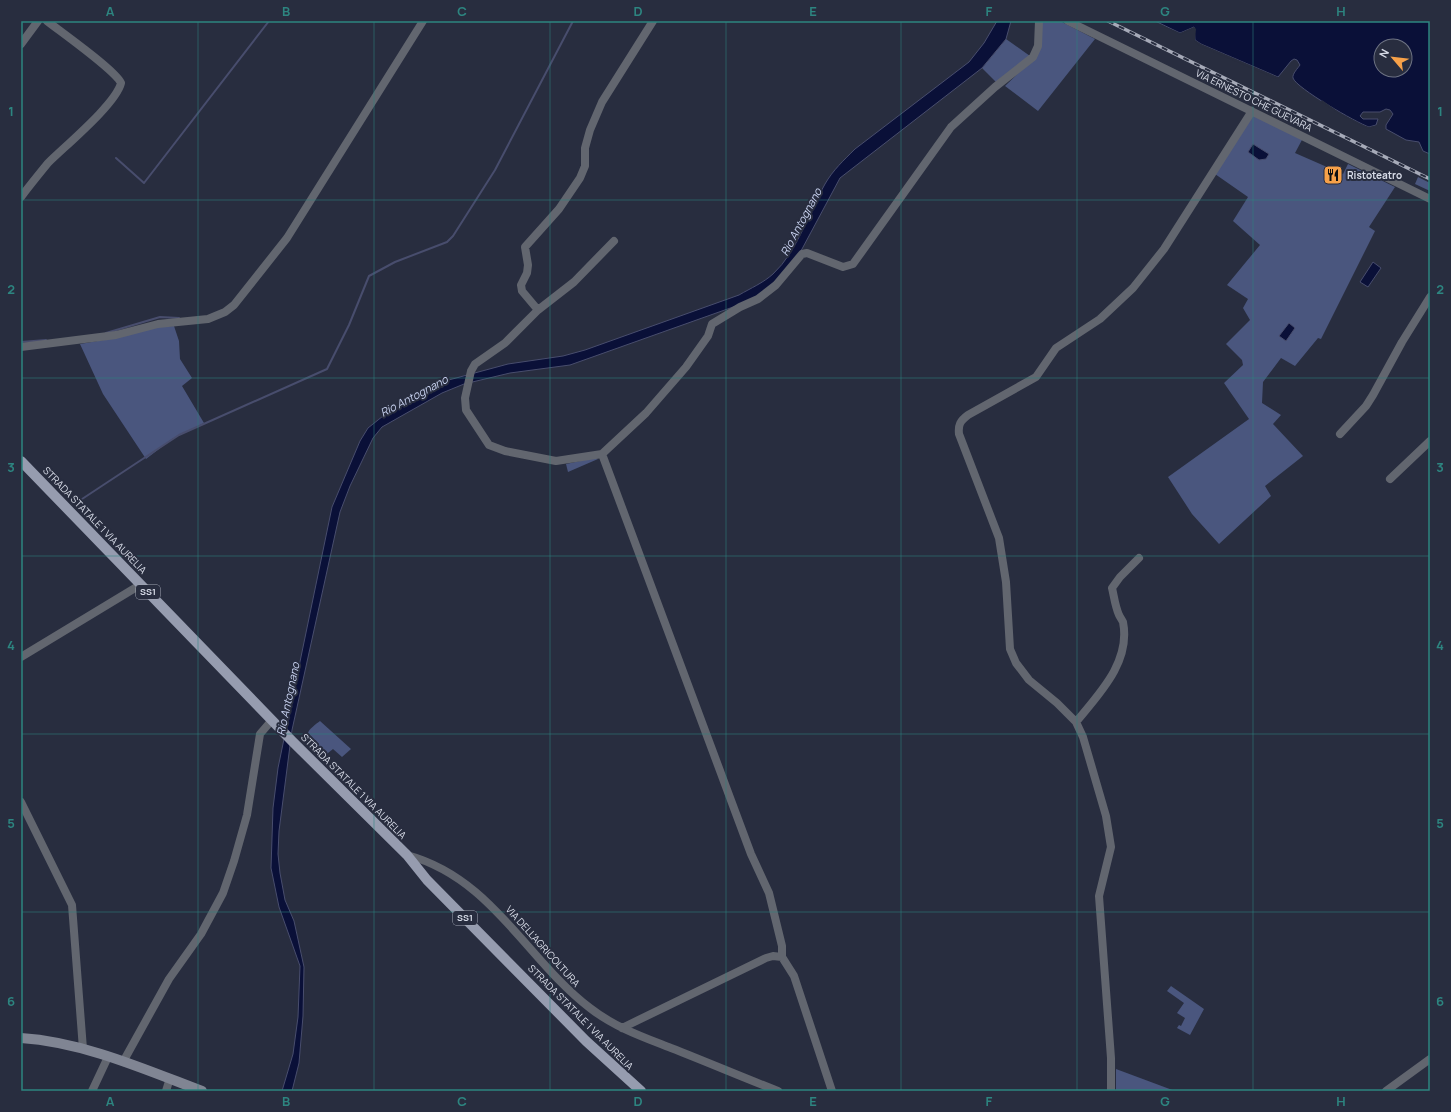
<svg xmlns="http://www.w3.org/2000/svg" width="1451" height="1112" viewBox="0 0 1451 1112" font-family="Manrope,sans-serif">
	<rect width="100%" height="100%" fill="#282d3f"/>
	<path fill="#4a567e" d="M1041 21H1060L1095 39 1038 111 1005 86 1035 57Z
		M1006 39 1030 56 997 83 982 68Z
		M1253 114 1303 138 1295 153 1343 174 1348 164 1395 187 1369 227 1375 231 1321 339 1318 338 1295 366 1281 358 1263 382 1262 403 1281 415 1273 424 1303 456 1265 486 1271 496 1219 544 1192 514 1168 477 1249 419 1224 383 1243 365 1242 360 1226 344 1250 320 1243 308 1248 299 1227 285 1260 245 1233 221 1248 197 1215 174Z
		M1418 177 1430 183V191L1415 184Z
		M174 326 179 341 180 359 192 378 182 386 204 423 172 439 146 459 103 394 80 344 115 338 157 327Z
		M594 458 598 459 568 472 566 464Z
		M320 721 351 749 342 757 333 749 328 753 325 761C319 755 306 742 308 733 309 729 316 724 320 721Z
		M1171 986 1204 1009 1190 1035 1177 1028 1179 1025 1181 1026 1185 1018 1177 1013 1184 1003 1167 991Z
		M1116 1069 1175 1091H1116Z"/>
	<path fill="#0a1038" stroke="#484d6d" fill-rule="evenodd" d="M997 21H1011L1006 39 982 68 840 178 802 249 776 283 750 301 570 365 510 373 464 384 442 393 382 427 373 438 350 486 340 512 292 730 279 831 278 854 280 873 285 900 294 921 304 967 303 1016 299 1063 292 1091H282L293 1054 298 1017 300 966 279 907 271 868 273 808 278 768 332 507 360 441 368 428 383 416 445 381 508 364 563 356 585 350 739 295C751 288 763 283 773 274 798 251 808 213 825 184 833 170 844 160 855 149L969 62 984 43Z
		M1155 21H1430V154L1423 151 1419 142 1406 140 1386 129V125L1393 114 1390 110 1386 109 1380 112H1363L1360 116 1363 119H1378L1376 125 1369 127C1357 123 1296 88 1293 78 1292 74 1298 68 1300 65L1297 60 1294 59 1291 61 1278 77 1201 44 1195 40 1194 27 1180 33ZM1381 46H1405V70H1381Z
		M1253 144 1269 154 1266 159 1259 160 1248 152Z
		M1373 262 1381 268 1368 287 1360 282Z
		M1289 323 1295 328 1286 341 1279 336Z"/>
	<path fill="#282d3f" d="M1153 21 1180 33 1194 27 1196 29 1195 40 1201 44 1280 78 1276 79 1200 46 1193 40V29L1180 35Z
		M1322 100 1340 113 1363 125 1369 127 1378 125 1369 129 1363 127 1339 114 1321 102Z"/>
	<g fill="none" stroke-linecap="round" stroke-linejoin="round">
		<path stroke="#484d6d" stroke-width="2" d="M116 158 144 183 269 21
			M106 333 160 317 179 318
			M21 342 46 340
			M76 503 179 435 327 369 349 325 369 276 395 262 447 242 453 236 495 170 573 21"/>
		<path stroke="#62666f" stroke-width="8" d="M1068 21 1430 199
			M21 44 38 21
			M21 197C30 185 39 174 48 163 65 146 116 104 121 83 115 70 61 32 47 21
			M614 241 574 282 538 310 505 343 475 364 471 371 465 398 466 410 489 445 505 451 556 461 602 454 646 413 686 367 708 336 712 324 740 307 758 299 776 285 802 254 807 253 843 267 853 264 951 127 995 87 1033 57 1038 46 1039 21
			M538 310 522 291 521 285 527 273 528 265 525 247 559 209 580 178 585 166V148L590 130 602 102 653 21
			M21 347 116 335 158 324 208 319 225 312 234 305 287 238 423 21
			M1340 434 1366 406 1373 395 1402 342 1430 297
			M602 454 751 854 769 893 782 946V957L794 976 832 1091
			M1390 479 1430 441
			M21 657 140 585
			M1076 722C1099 694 1131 662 1123 622 1122 620 1120 617 1119 615 1115 606 1114 596 1112 588L1120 577 1139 558
			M21 802 72 905 83 1049
			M407 855C492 878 526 959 590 1008 614 1027 643 1037 671 1048 707 1062 742 1077 778 1091
			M622 1028 766 958 773 956 782 957
			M123 1062 169 979 201 934 223 893 234 861 247 815 260 734 272 720
			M92 1091 108 1057
			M166 1091 170 1078
			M1111 1091V1058L1099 896 1111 847 1106 816 1083 737 1076 722 1057 703 1029 680 1016 663 1010 649 1006 582 999 538 959 434C958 425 960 421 968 415L1036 377 1056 348 1100 319 1133 288 1164 249 1252 111
			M1386 1091 1430 1059"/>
		<path stroke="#808593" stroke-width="10" d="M21 1038C83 1042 144 1069 202 1091"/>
		<path stroke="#969caf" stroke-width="10" d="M21 461 292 741 407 855 427 880 586 1041 641 1091"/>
		<defs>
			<path id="rail" d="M1108 21 1430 179"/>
		</defs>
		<use href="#rail" stroke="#a6aab8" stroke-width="3.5"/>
		<use href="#rail" stroke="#282d3f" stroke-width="2" stroke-dasharray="6" stroke-linecap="butt"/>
	</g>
	<path fill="none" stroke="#2d8580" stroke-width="1" stroke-opacity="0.55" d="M198 21V1091M374 21V1091M550 21V1091M726 21V1091M901 21V1091M1077 21V1091M1253 21V1091M21 200H1430M21 378H1430M21 556H1430M21 734H1430M21 912H1430"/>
	<defs>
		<symbol id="restaurant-square" viewBox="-11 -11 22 22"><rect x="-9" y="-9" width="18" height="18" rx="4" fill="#f7a149" stroke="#282d3f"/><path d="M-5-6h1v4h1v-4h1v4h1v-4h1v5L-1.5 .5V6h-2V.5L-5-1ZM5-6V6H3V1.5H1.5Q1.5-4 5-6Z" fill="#111"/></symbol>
	</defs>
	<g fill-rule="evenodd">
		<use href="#restaurant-square" x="1322" y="164" width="22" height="22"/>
	</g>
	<g text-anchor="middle" stroke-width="4" stroke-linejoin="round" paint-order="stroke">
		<g fill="#282d3f" stroke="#a3a8b5" stroke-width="1">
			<rect x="136" y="585" width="24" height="14" rx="3"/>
			<rect x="453" y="911" width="24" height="14" rx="3"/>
		</g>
		<g font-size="9" font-weight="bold" fill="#d8dce8">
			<text x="148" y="595">SS1</text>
			<text x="465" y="921">SS1</text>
		</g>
		<g font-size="10" fill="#d8dce8" stroke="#282d3f">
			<text transform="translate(1254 100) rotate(26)" y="4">VIA ERNESTO CHE GUEVARA</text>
			<text transform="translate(95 520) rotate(46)" y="4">STRADA STATALE 1 VIA AURELIA</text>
			<text transform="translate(354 786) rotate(45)" y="4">STRADA STATALE 1 VIA AURELIA</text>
			<text transform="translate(543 946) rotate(48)" y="4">VIA DELL'AGRICOLTURA</text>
			<text transform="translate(581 1017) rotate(45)" y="4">STRADA STATALE 1 VIA AURELIA</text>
		</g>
		<g font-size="10" font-weight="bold" fill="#d8dce8" stroke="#282d3f" text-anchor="start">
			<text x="1347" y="179">Ristoteatro</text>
		</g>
		<g font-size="11" font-style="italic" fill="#c9d3f1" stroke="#282d3f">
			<text transform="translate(801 222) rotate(-62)" y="4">Rio Antognano</text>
			<text transform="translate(414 396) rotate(-28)" y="4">Rio Antognano</text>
			<text transform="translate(288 699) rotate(-78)" y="4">Rio Antognano</text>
		</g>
	</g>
	<rect width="1451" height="1112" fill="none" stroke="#282d3f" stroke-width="44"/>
	<g transform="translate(1393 58) rotate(298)"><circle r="19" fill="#282d3f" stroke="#6e7383"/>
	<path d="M0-3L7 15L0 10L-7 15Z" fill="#f7a149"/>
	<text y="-6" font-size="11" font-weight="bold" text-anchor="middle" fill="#d8dce8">N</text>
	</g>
	<rect x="22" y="22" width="1407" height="1068" fill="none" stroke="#2d8580" stroke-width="1.5"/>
	<g font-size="13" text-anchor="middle" font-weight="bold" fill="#2d8580">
		<text x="110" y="16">A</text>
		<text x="286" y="16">B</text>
		<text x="462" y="16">C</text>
		<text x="638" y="16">D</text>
		<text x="813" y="16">E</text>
		<text x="989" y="16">F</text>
		<text x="1165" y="16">G</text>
		<text x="1341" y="16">H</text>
		<text x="11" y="116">1</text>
		<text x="1440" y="116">1</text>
		<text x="11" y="294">2</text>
		<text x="1440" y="294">2</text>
		<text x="11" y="472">3</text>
		<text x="1440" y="472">3</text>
		<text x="11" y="650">4</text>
		<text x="1440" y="650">4</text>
		<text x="11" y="828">5</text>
		<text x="1440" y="828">5</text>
		<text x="11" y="1006">6</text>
		<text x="1440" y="1006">6</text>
		<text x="110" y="1106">A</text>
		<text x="286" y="1106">B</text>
		<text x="462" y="1106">C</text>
		<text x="638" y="1106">D</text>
		<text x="813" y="1106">E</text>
		<text x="989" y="1106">F</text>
		<text x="1165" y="1106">G</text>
		<text x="1341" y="1106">H</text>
	</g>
</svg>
